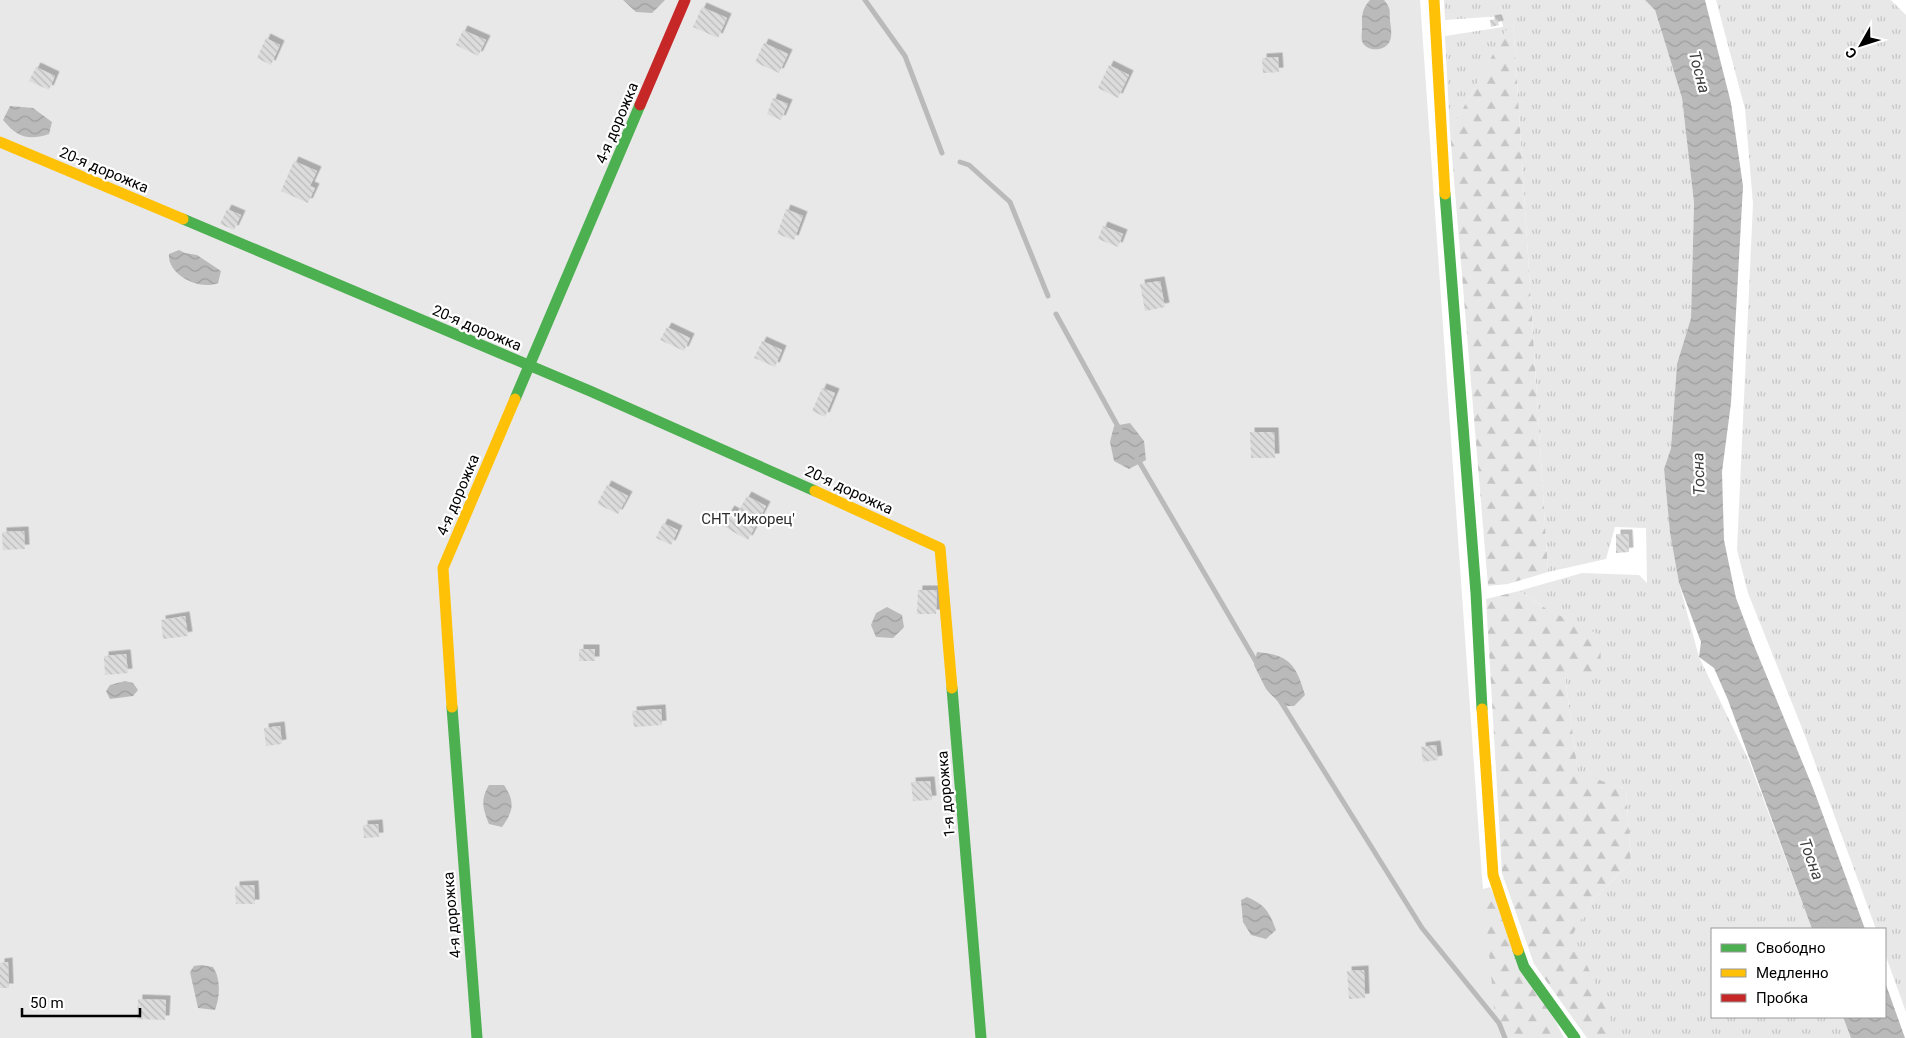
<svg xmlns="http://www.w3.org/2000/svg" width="1906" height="1038" viewBox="0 0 1906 1038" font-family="Roboto,sans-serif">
	<defs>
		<pattern id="grass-tufts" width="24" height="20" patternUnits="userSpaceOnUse" patternTransform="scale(1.25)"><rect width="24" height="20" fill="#e8e8e8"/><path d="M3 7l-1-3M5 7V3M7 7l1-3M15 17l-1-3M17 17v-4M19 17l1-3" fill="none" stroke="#c5c5c5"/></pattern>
		<pattern id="forest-firs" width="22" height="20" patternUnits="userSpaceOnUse" patternTransform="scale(1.25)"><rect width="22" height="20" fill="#e8e8e8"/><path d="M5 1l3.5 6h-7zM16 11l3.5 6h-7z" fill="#c5c5c5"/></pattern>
		<pattern id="water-waves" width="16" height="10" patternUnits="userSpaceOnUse" patternTransform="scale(1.25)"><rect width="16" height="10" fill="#bababa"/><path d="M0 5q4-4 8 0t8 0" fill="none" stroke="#9e9e9e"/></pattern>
		<pattern id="building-back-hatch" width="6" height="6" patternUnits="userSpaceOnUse" patternTransform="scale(1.25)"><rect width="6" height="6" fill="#dcdcdc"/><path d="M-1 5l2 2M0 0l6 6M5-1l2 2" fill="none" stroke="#bbb"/></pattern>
		<filter id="shadow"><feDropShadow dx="4.5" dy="-4.5" stdDeviation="0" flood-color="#0004"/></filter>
	</defs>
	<rect width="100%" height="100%" fill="#fff"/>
	<path fill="url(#grass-tufts)" d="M1444 0H1645L1655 10 1682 98 1694 203 1691 318 1677 364 1671 448 1664 469 1670 533 1679 583 1699 657 1749 761 1812 929H1712V1017H1843L1851 1038H1615L1572 934 1592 900 1631 863 1626 789 1578 774 1565 676 1550 611 1519 591 1582 573 1639 575 1647 583 1646 528 1615 527 1606 559 1548 572 1513 19 1450 132 1445 36 1503 27 1501 16 1445 20Z
		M1716 0H1891L1906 15V1012L1885 954V929H1876L1804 733 1748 593 1737 550 1753 204 1745 109Z"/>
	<path fill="url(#forest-firs)" d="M1513 18 1548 572 1508 584 1488 586 1450 132Z
		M1519 591 1550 611 1600 635 1601 672 1565 676 1578 773 1626 789 1631 863 1592 900 1573 934 1617 1033V1038H1587L1534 964 1502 873 1486 599Z
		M1490 887 1564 1038H1487L1476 891Z"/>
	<path fill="#e8e8e8" d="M0 0H1420L1482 878 1497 1038H0Z"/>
	<path fill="url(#water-waves)" d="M623 0H665L652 13 636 12Z
		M1370 0H1384C1392 10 1389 10 1390 21 1391 28 1393 38 1388 44 1382 52 1365 51 1362 41 1361 37 1362 33 1362 29 1362 16 1361 10 1370 0Z
		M1645 0H1705L1731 103 1743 186 1731 403 1722 472 1724 540 1736 598 1753 643 1813 788 1865 929H1812L1728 700 1714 668 1699 657 1701 642 1679 583 1670 533 1664 469 1671 448 1677 364 1691 318 1694 203 1682 98 1655 10Z
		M10 106 33 108 52 122 49 134C28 141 17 137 3 120Z
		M179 250 185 253 197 255 221 271 218 283C200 291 167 275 169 254Z
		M1130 423 1144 441 1146 460 1129 469 1114 461 1110 442 1114 426Z
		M887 607 902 615 904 627 893 638 876 637 871 625 876 613Z
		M1257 652C1290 655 1296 665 1305 695L1294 706H1282L1266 689 1254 665Z
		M125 681 133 683 138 690 133 696 110 699 106 691 110 685Z
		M489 785H504C515 802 514 810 502 827L489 824C483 809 480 800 489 785Z
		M1247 897C1265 905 1269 911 1276 930L1266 939 1251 935 1243 922 1241 900Z
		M201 965 213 967C221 979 220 997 215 1010L198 1008 190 972 194 966Z
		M1885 982 1905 1038H1851L1843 1017H1885Z"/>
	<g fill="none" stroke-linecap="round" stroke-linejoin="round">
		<path stroke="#bababa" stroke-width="5" d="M865 0 905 56 942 153
			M960 162 969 165 1010 202 1048 296
			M1056 314 1121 432
			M1137 458 1258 665
			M1281 702 1422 928 1499 1023 1505 1038"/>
	</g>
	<path fill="url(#building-back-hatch)" filter="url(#shadow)" d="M702 7 727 18 718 38 693 27Z
		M1497 19 1499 25 1491 27 1490 20Z
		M463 30 486 40 478 56 456 45Z
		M266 38 280 45 271 65 257 58Z
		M764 43 788 54 779 73 755 62Z
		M1278 57 1279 72 1263 73 1262 58Z
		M1109 65 1129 75 1118 98 1098 88Z
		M36 67 55 76 49 90 29 81Z
		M773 98 788 104 781 120 767 114Z
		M294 161 317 171 310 186 315 188 308 203 281 191Z
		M227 209 241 215 234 230 220 224Z
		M786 209 803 216 794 240 777 234Z
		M1103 226 1123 234 1118 247 1098 239Z
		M1160 281 1165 307 1145 311 1140 284Z
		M667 327 690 338 684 351 660 340Z
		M762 341 782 350 775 367 754 358Z
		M822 388 835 393 825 417 812 411Z
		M1250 432H1274L1275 458H1251Z
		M607 485 628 496 618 514 597 504Z
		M747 496 766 506 748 540 721 525 730 510 737 514Z
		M663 523 678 530 671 545 656 538Z
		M24 531 25 549 3 550 2 532Z
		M1616 534H1628L1629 552 1616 553Z
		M918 590H937L936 614H917Z
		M185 616 188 636 163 639 161 620Z
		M579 649H595V661H579Z
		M126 654 128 673 105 675 104 656Z
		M661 709 662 725 634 727 632 711Z
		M280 726 282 744 266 746 264 728Z
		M1436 745 1438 760 1423 762 1421 747Z
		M930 781 932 800 913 801 911 782Z
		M378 824 379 837 364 838 363 825Z
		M254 885 255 904H236L235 886Z
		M8 962 9 988H0V963Z
		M1364 970 1365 998 1349 999 1347 971Z
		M138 999 166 1000 165 1020 137 1019Z"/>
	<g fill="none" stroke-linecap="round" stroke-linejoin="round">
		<path stroke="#4caf50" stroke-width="11" d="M1445 194 1476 593 1482 709
			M183 219 590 391 815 491
			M515 399 640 105
			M952 688 981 1038
			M452 707 477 1038
			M1518 950 1524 967 1575 1038"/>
		<path stroke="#ffc107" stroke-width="11" d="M1434 0 1445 194
			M0 142 183 219
			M815 491 940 548 952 688
			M452 707 443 568 515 399
			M1482 709 1493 875 1518 950"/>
		<path stroke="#c62828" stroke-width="11" d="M640 105 685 0"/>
	</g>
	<g text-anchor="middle" stroke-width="4.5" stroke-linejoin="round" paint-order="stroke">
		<g font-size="15" fill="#000" stroke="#fff">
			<text transform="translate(617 123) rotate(-67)" y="5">4-я дорожка</text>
			<text transform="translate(104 170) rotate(23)" y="5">20-я дорожка</text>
			<text transform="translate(477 328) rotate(23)" y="5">20-я дорожка</text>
			<text transform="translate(849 490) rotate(25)" y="5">20-я дорожка</text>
			<text transform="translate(458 495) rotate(-67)" y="5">4-я дорожка</text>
			<text transform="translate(946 794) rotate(-95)" y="5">1-я дорожка</text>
			<text transform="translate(452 915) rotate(-95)" y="5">4-я дорожка</text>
		</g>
		<g font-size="15" fill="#2d2d2d" stroke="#fff">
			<text x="748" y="524">СНТ 'Ижорец'</text>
		</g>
		<g font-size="16" font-style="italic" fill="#3e3e3e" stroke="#fff">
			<text transform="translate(1700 72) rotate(75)" y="6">Тосна</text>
			<text transform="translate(1698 474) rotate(-92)" y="6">Тосна</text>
			<text transform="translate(1812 859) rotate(70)" y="6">Тосна</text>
		</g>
	</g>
	<rect x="1711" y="928" width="175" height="90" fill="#ffffff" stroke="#999999"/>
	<rect x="1721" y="944" width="25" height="8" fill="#4caf50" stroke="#999999"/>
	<text x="1756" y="953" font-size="15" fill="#000000">Свободно</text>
	<rect x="1721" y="969" width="25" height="8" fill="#ffc107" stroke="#999999"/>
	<text x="1756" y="978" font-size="15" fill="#000000">Медленно</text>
	<rect x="1721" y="994" width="25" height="8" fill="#c62828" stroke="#999999"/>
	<text x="1756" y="1003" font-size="15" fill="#000000">Пробка</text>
	<g transform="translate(1861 45) rotate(231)" stroke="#ffffff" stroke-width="4" paint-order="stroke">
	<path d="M0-4L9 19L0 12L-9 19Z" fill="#000000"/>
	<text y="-8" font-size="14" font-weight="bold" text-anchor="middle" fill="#000000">С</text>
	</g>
	<path d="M22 1008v8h118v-8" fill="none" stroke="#000000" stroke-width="2.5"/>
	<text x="30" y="1008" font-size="15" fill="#000000" stroke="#ffffff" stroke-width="4" paint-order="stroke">50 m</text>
</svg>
